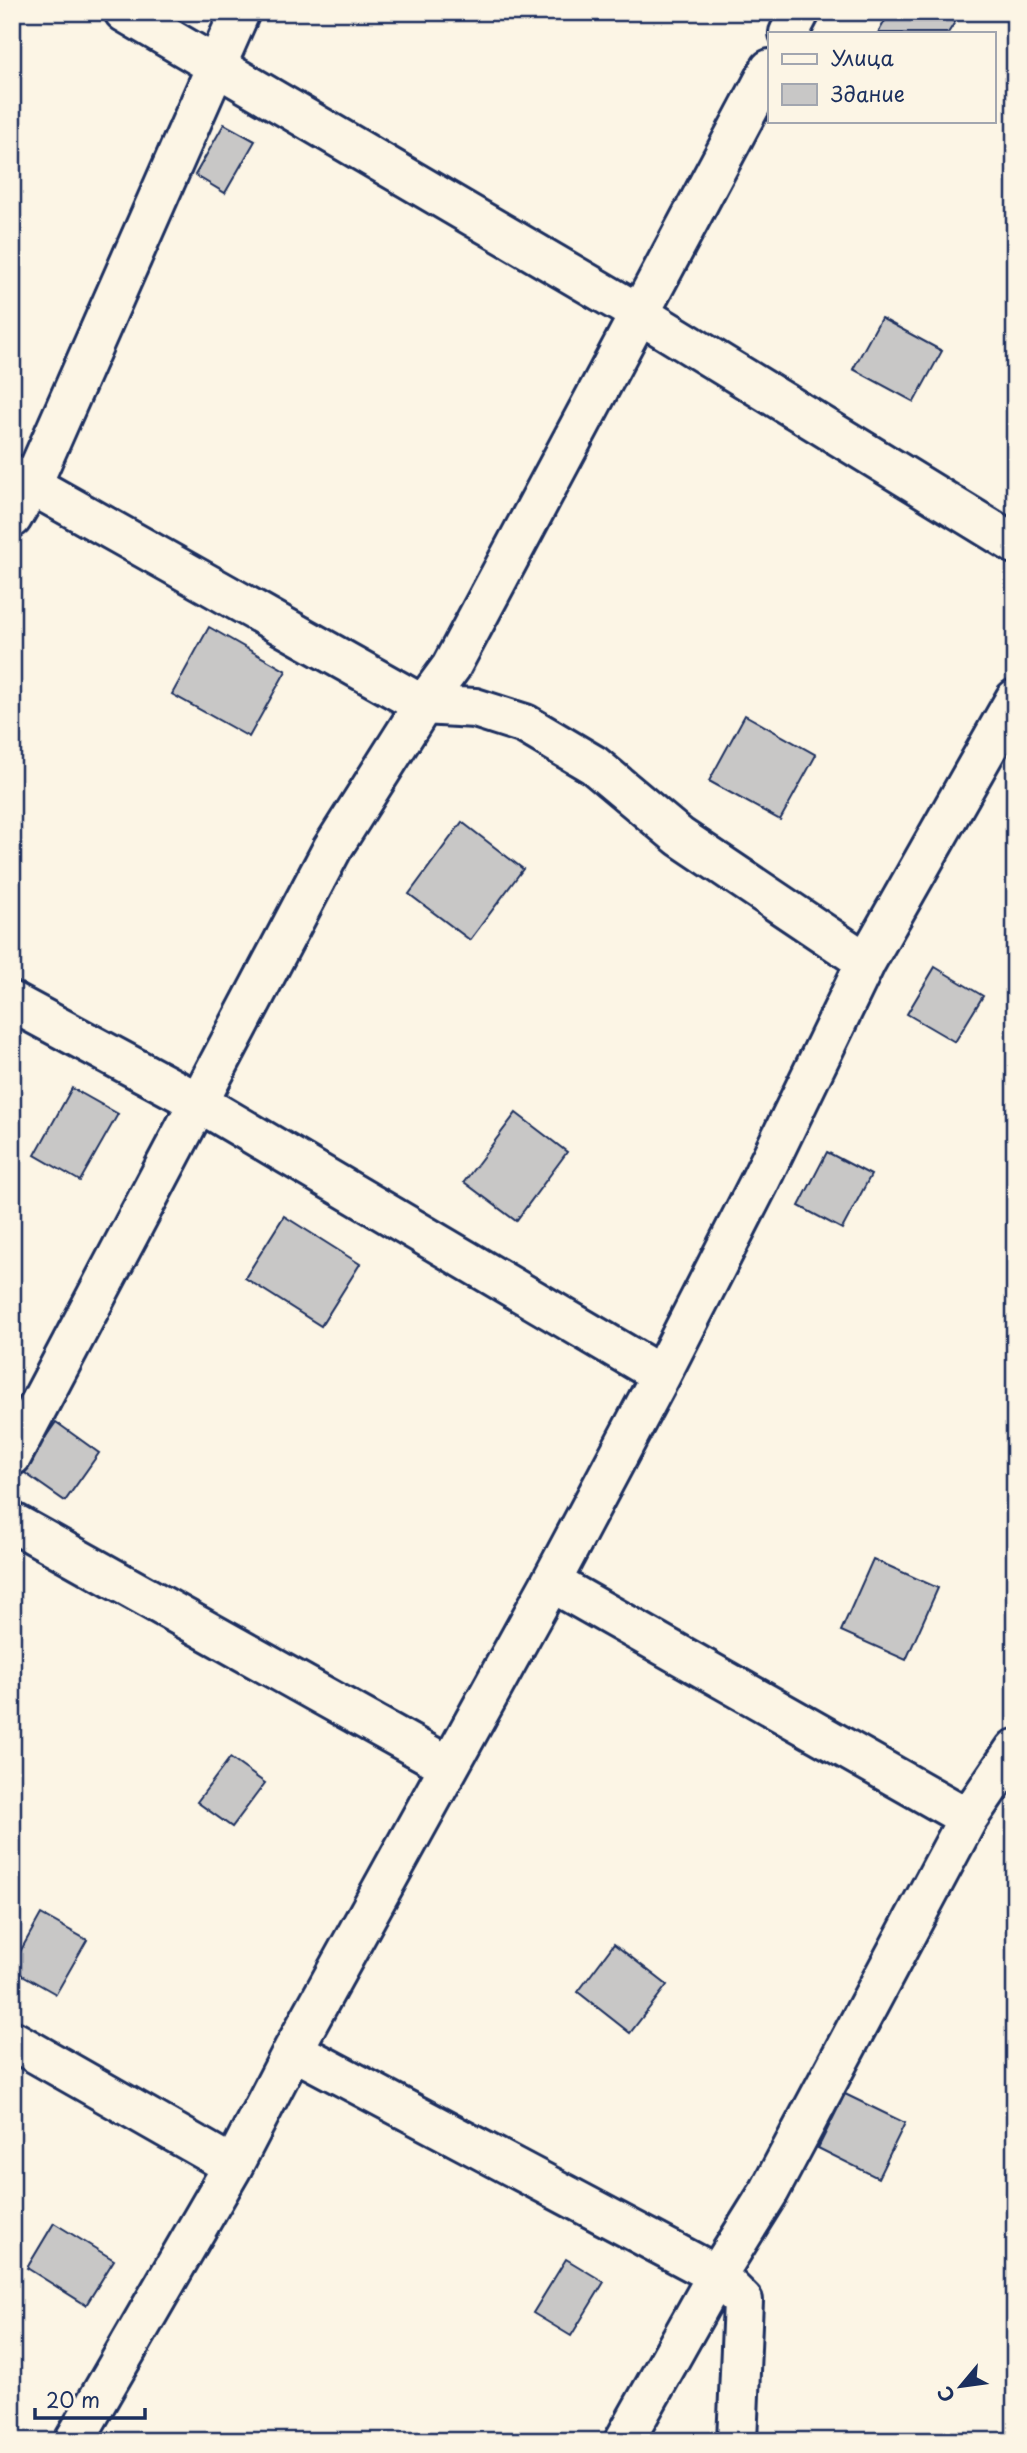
<svg xmlns="http://www.w3.org/2000/svg" width="1027" height="2453" viewBox="0 0 1027 2453" font-family="'Playpen Sans',sans-serif">
	<rect width="100%" height="100%" fill="#fcf5e5"/>
	<filter id="ink" filterUnits="userSpaceOnUse"><feTurbulence type="fractalNoise" baseFrequency=".0143" numOctaves="2"/><feDisplacementMap in="SourceGraphic" scale="14" xChannelSelector="R" yChannelSelector="G"/><feConvolveMatrix kernelMatrix="1 2 1 2 8 2 1 2 1" color-interpolation-filters="sRGB"/></filter>
	<g filter="url(#ink)">
		<path fill="#c8c7c6" stroke="#1b2f5e" stroke-width="2" d="M890 12H938L955 22 948 33H878Z
			M224 124 255 141 225 193 195 175Z
			M881 318 942 351 914 402 853 369Z
			M209 627 286 671 249 737 172 694Z
			M745 715 816 755 780 820 709 781Z
			M462 822 523 869 470 940 409 894Z
			M935 967 983 996 955 1042 907 1014Z
			M72 1088 118 1114 80 1181 35 1155Z
			M516 1113 567 1152 516 1221 464 1182Z
			M827 1152 871 1175 842 1229 799 1206Z
			M284 1216 360 1264 321 1326 245 1278Z
			M56 1422 99 1453 65 1501 22 1471Z
			M873 1559 938 1588 906 1660 841 1631Z
			M230 1758 265 1783 232 1827 197 1802Z
			M41 1914 87 1940 56 1994 12 1969V1966Z
			M614 1944 667 1985 630 2033 578 1992Z
			M845 2094 905 2123 878 2178 818 2148Z
			M54 2223 114 2260 86 2305 27 2268Z
			M566 2259 604 2282 571 2336 533 2313Z"/>
		<g fill="none" stroke-linecap="round" stroke-linejoin="round">
			<defs>
				<path id="minor" d="M124 12 638 313 1015 544
					M789 33 800 12
					M12 474 423 705 475 708 525 724 594 765 680 837 866 962
					M12 518 32 484 240 12
					M12 1002 198 1102 661 1375
					M12 1456 332 849 423 705 451 667 770 69
					M12 1522 449 1766
					M551 1582 968 1818
					M12 2040 233 2166
					M293 2050 717 2275 743 2301 737 2441
					M74 2441 233 2166 293 2050 551 1582 661 1375 759 1183 866 962 1015 699
					M624 2441 717 2275 770 2190 968 1818 1015 1749"/>
			</defs>
			<use href="#minor" stroke="#1b2f5e" stroke-width="44"/>
			<use href="#minor" stroke="#fcf5e5" stroke-width="38"/>
		</g>
	</g>
	<rect width="1027" height="2453" fill="none" stroke="#fcf5e5" stroke-width="42"/>
	<rect x="21" y="21" width="985" height="2411" fill="none" stroke="#1b2f5e" stroke-width="2.5" filter="url(#ink)"/>
	<rect x="768" y="32" width="228" height="91" fill="#fcf5e5" stroke="#a2a6af" stroke-width="2"/>
	<rect x="782" y="54" width="35" height="10" fill="#fcf5e5" stroke="#a2a6af" stroke-width="2"/>
	<text x="831" y="66" font-size="21" fill="#1b2f5e">Улица</text>
	<rect x="782" y="84" width="35" height="21" fill="#c8c7c6" stroke="#a2a6af" stroke-width="2"/>
	<text x="831" y="102" font-size="21" fill="#1b2f5e">Здание</text>
	<g transform="translate(961 2386) rotate(241)" stroke="#fcf5e5" stroke-width="5" paint-order="stroke">
	<path d="M0-5L12 26L0 18L-12 26Z" fill="#1b2f5e"/>
	<text y="-10" font-size="19" font-weight="bold" text-anchor="middle" fill="#1b2f5e">С</text>
	</g>
	<path d="M35 2408v10h110v-10" fill="none" stroke="#1b2f5e" stroke-width="3.5"/>
	<text x="46" y="2408" font-size="21" fill="#1b2f5e" stroke="#fcf5e5" stroke-width="5" paint-order="stroke">20 m</text>
</svg>
